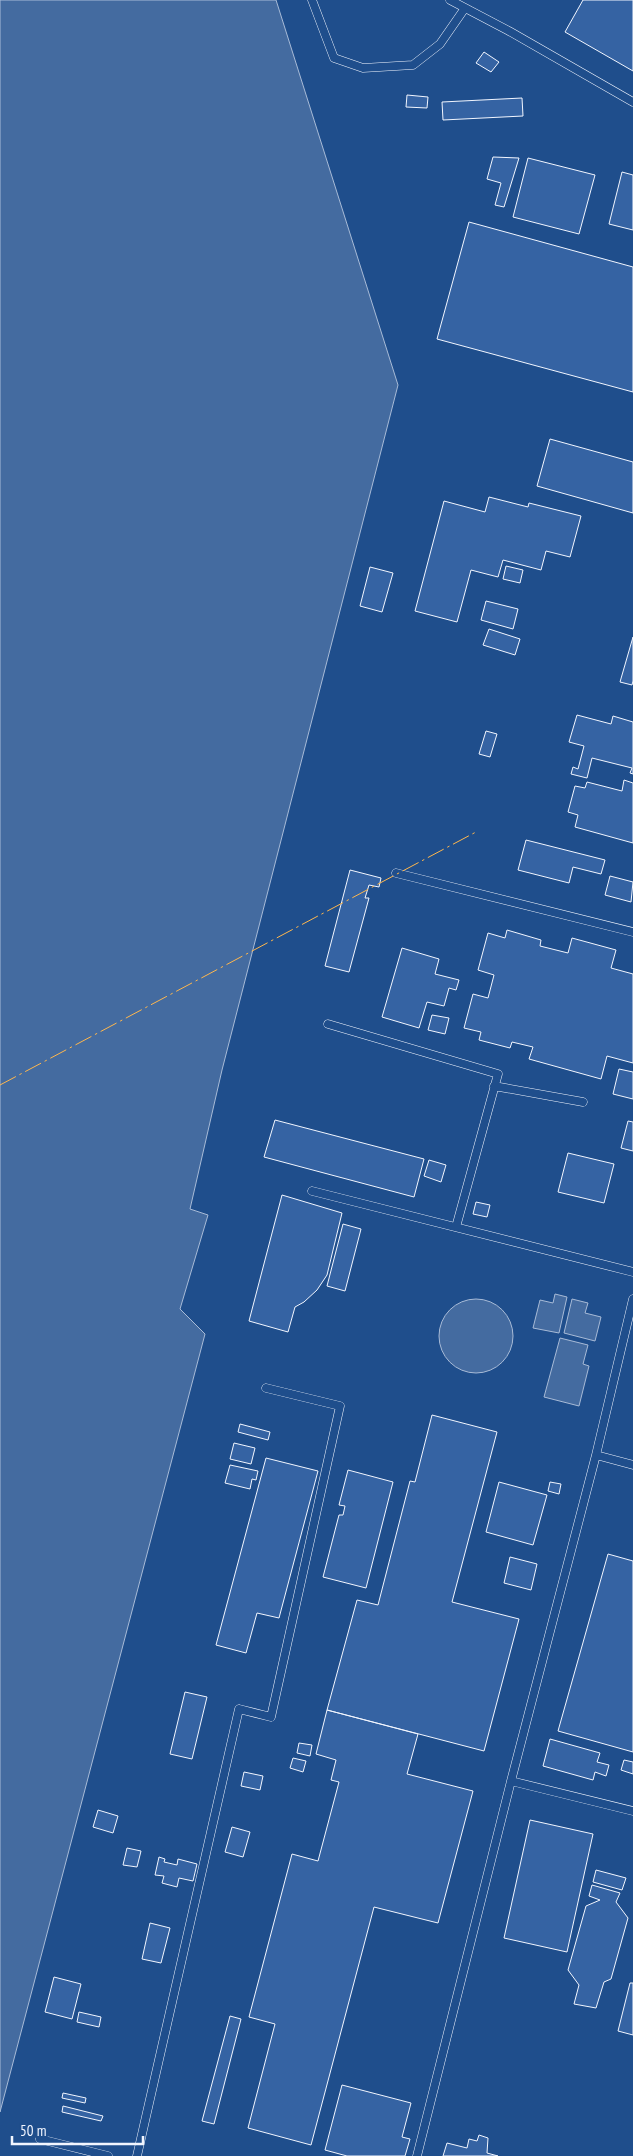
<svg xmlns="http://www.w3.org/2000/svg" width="633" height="2156" viewBox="0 0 633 2156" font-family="'PT Sans Narrow',sans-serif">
	<rect width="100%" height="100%" fill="#1f4e8c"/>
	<path fill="#446ba0" stroke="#a8bbd7" d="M0 0H276L398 385 222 1070 190 1209 208 1215 180 1309 205 1334 0 2112Z
		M555 1294 567 1297 559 1333 533 1328 540 1300 553 1303Z
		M439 1336a37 37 0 1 1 74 0a37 37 0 1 1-74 0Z
		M572 1299 588 1303 585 1313 601 1317 595 1341 564 1333Z
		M560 1338 588 1345 583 1364 589 1366 579 1406 544 1397Z"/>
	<path fill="#3563a3" stroke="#f2f6ff" d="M583 0H633V71L565 32Z
		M484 52 499 62 491 72 476 63Z
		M407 95 428 97 427 108 406 107Z
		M522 98 523 116 443 120 442 102Z
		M493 157 519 158 504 207 495 205 501 183 487 179Z
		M528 158 595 175 579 234 513 217Z
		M622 172 633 175V230L609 224Z
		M469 222 633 267V392L437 339Z
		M550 439 633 462V513L537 486Z
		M489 497 528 507 529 503 581 516 570 557 546 551 541 570 503 560 498 577 471 570 457 622 415 611 444 501 485 512Z
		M506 566 523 570 520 583 503 579Z
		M370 567 393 573 382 612 360 606Z
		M486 601 518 609 513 629 481 620Z
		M489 629 520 639 515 655 483 645Z
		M633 637V681L632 685 620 682Z
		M577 715 611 724 613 716 633 722V774L630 773 632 768 592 758 587 778 571 774 573 767 578 769 584 746 569 742Z
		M486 731 497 734 490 757 479 754Z
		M624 780 633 783V843L575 827 578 815 568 812 575 786 585 788 587 782 622 791Z
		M526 840 605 860 601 874 573 867 569 883 518 870Z
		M350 870 381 878 379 887 369 885 365 898H369L349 972 325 966Z
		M610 876 633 882 631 902 605 895Z
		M507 930 541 940 540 946 568 953 572 938 616 950 611 968 633 974V1063L607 1056 601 1079 529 1059 533 1047 512 1042 510 1048 479 1040 481 1032 464 1028 473 994 488 998 494 975 478 970 488 933 505 938Z
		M402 948 439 959 435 974 459 980 456 990 449 988 444 1006 427 1002 419 1028 382 1017Z
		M432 1015 449 1018 445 1034 428 1030Z
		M619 1069 633 1072V1099L613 1094Z
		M275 1120 424 1159 414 1197 264 1157Z
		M628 1121 633 1122V1151L621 1148Z
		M568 1153 614 1164 604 1203 558 1192Z
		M429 1160 446 1165 441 1182 424 1176Z
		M282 1195 342 1213 327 1275 317 1290 304 1302 295 1307 288 1332 249 1321Z
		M476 1202 490 1205 487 1217 473 1214Z
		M343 1224 361 1229 345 1291 327 1286Z
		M432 1415 497 1432 452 1602 519 1619 484 1751 327 1710 357 1600 378 1605 410 1481 415 1482Z
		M240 1424 270 1432 268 1440 238 1432Z
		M234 1443 255 1448 251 1464 230 1459Z
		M266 1458 318 1471 279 1618 257 1613 246 1653 216 1645Z
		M230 1465 258 1471 256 1480 252 1479 250 1489 225 1483Z
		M348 1470 393 1482 366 1588 323 1577 339 1515H343L345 1506 339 1505Z
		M499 1482 547 1495 533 1545 486 1532Z
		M550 1482 561 1484 559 1494 548 1491Z
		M608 1554 633 1561V1752L558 1731Z
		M510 1557 537 1564 531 1590 504 1583Z
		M185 1692 207 1697 192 1759 170 1754Z
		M327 1710 418 1734 407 1774 473 1791 438 1923 374 1907 311 2145 248 2128 275 2024 249 2017 292 1854 318 1861 339 1782 331 1780 336 1760 316 1754Z
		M550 1739 600 1753 597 1762 609 1765 606 1776 595 1772 593 1780 543 1766Z
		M299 1743 312 1745 310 1756 297 1753Z
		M293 1758 306 1761 303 1772 290 1768Z
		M624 1760 633 1762V1774L621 1770Z
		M244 1772 263 1776 260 1790 241 1786Z
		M98 1810 118 1816 113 1833 93 1827Z
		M530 1820 593 1834 567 1952 504 1938Z
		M232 1827 250 1832 243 1857 225 1852Z
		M127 1848 141 1851 137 1867 123 1865Z
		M159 1857 165 1859 164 1862 177 1865 178 1859 197 1864 193 1881 179 1878 177 1887 162 1883 164 1876 155 1875Z
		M596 1870 626 1878 622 1890 593 1882Z
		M592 1885 620 1893 616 1902 628 1918 611 1979 604 1982 596 2008 574 2004 579 1985 568 1970 586 1906 600 1900 589 1896Z
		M150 1923 170 1928 161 1963 142 1959Z
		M54 1977 81 1984 72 2019 45 2012Z
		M630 1983H633V2035L618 2031Z
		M79 2012 101 2017 99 2027 77 2022Z
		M230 2016 241 2019 214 2124 202 2121Z
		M342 2085 411 2103 402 2137 410 2139 405 2156H347L325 2150Z
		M63 2093 86 2098 85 2103 62 2098Z
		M63 2106 103 2116 101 2121 62 2112Z
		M479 2135 488 2138 487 2153 498 2156H443L447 2143 467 2148 469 2139 477 2141Z"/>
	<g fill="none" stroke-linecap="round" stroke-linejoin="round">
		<defs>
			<path id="service" d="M312 0 334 58 363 68 413 65 440 44 465 8
				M450 0 509 31 633 102
				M396 873 633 932
				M328 1024 498 1074 456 1227
				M494 1086 583 1102
				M312 1191 633 1272
				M596 1455 633 1299
				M511 1781 633 1811
				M40 2139 108 2156
				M137 2156 239 1709 271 1717 340 1406 266 1388
				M417 2156 511 1781 596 1455 633 1465"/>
		</defs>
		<use href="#service" stroke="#f2f6ff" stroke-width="9"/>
		<use href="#service" stroke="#1f4e8c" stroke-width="8"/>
		<path stroke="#ffb74d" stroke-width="1" stroke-dasharray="18 4 2.5 4" stroke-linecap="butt" d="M0 1085 476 832"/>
	</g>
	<path d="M12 2136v8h131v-8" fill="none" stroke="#f2f6ff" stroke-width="2.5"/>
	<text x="20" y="2136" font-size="15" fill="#f2f6ff" stroke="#1f4e8c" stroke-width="4" paint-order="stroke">50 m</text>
</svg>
